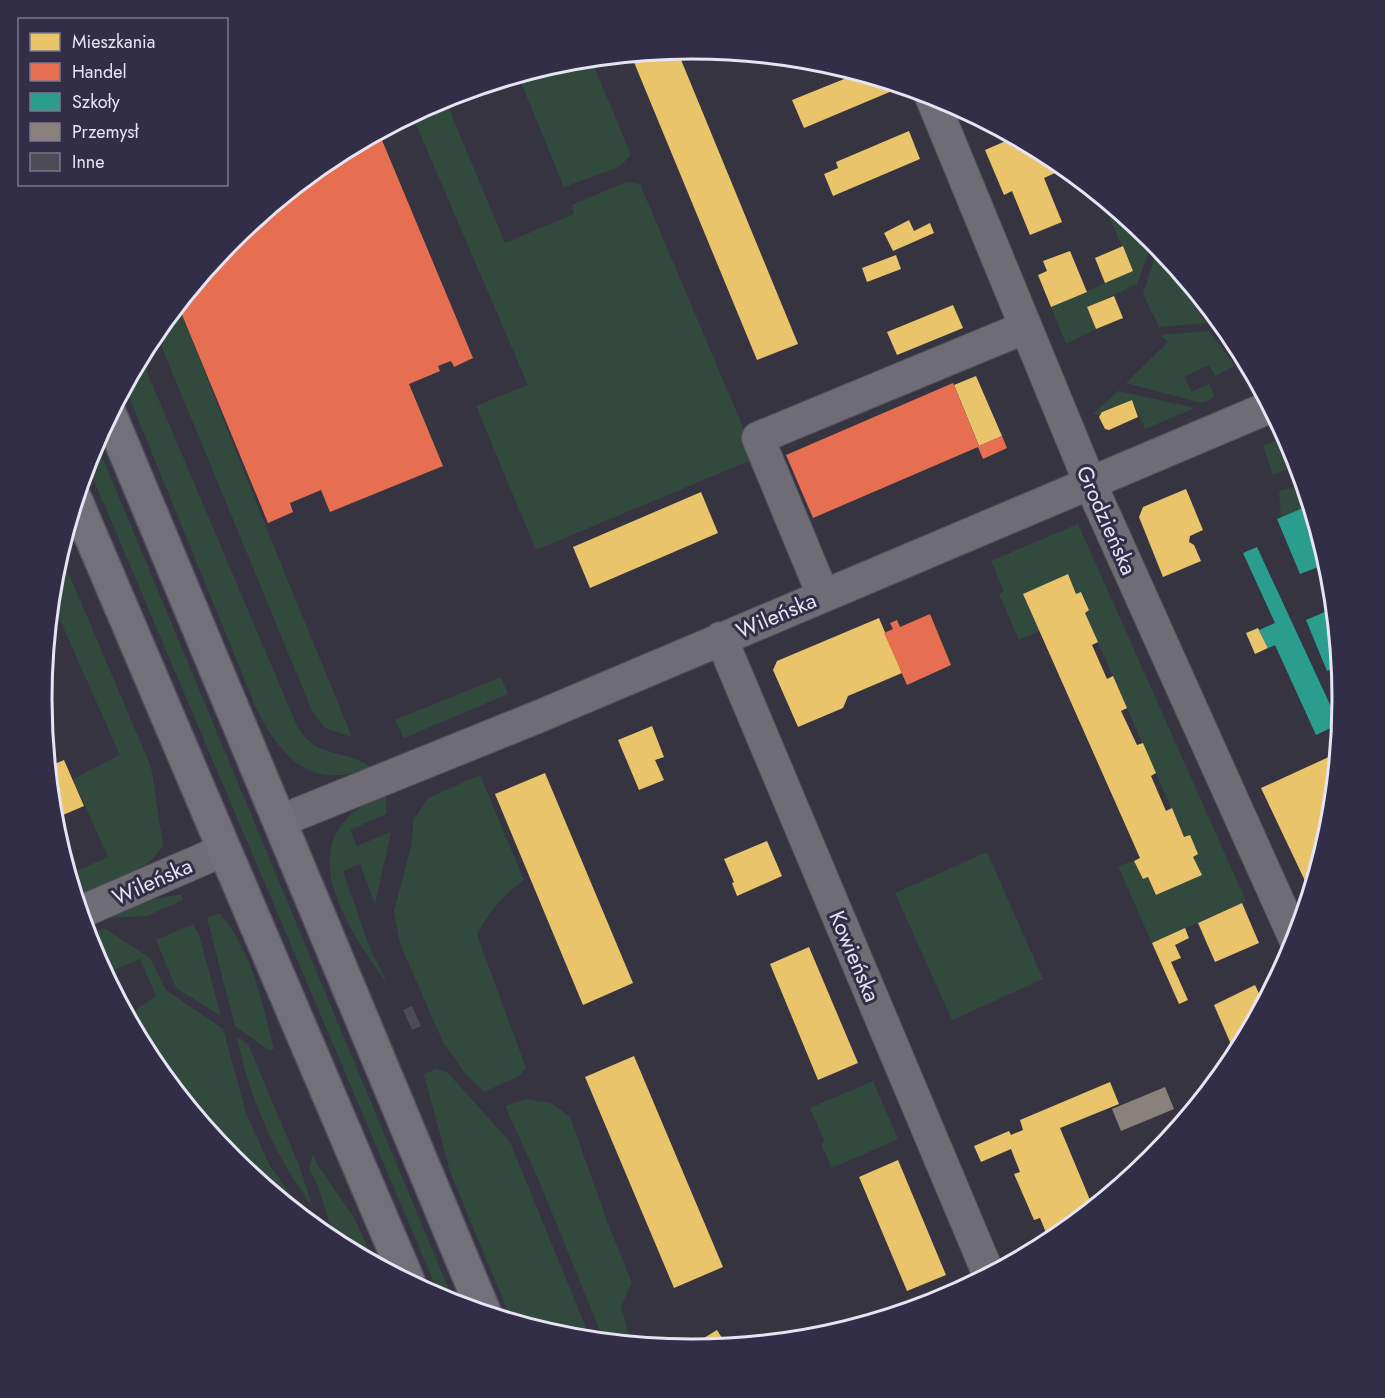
<svg xmlns="http://www.w3.org/2000/svg" width="1385" height="1398" viewBox="0 0 1385 1398" font-family="Jost,sans-serif">
	<rect width="100%" height="100%" fill="#363441"/>
	<path fill="#324a3e" d="M591 59 631 155 619 167 564 187 518 75 566 61Z
		M480 87 446 102 505 243 574 214 572 205 626 182 640 184 756 458 536 550 476 406 528 385 412 115 444 98Z
		M1100 196 1145 233 1152 243 1137 284 1087 307 1096 329 1066 344 1051 307 1133 271Z
		M1157 250 1206 323 1159 327 1143 294Z
		M178 305 272 542 352 737 325 728 313 713 156 333Z
		M1227 329 1234 338 1258 384 1257 385 1222 333Z
		M1209 331 1235 366 1215 376 1209 365 1184 377 1192 392 1209 384 1215 397 1202 403 1126 383 1168 342 1161 335Z
		M141 358 297 726C300 731 304 737 309 741 326 756 353 753 370 767 312 792 281 758 256 708L125 387Z
		M1118 391 1195 408 1145 429 1132 400 1102 411 1101 415 1093 414Z
		M1286 436 1294 450 1298 465 1273 475 1263 446Z
		M96 442 455 1304 441 1299 87 464Z
		M1304 484 1310 505 1281 517 1279 491Z
		M1078 524 1246 901 1152 943 1118 866 1134 861 1143 879 1148 877 1157 895 1201 875 1193 857 1198 854 1190 835 1184 837 1085 613 1089 609 1082 592 1076 594 1067 574 1023 594 1039 631 1019 640 999 594 1004 591 991 561Z
		M60 553 151 767 163 845C147 874 105 885 76 898L69 874 108 857 73 779 120 755 52 602 55 572Z
		M501 677 508 694 404 738 395 720Z
		M480 775 524 880C502 897 490 910 477 935L526 1068 519 1076 484 1092 465 1073 443 1042 400 944 394 911 411 847 413 831V821L428 798Z
		M386 794V814L350 830 357 846 391 832 375 904 360 864 343 871 369 946 387 983C343 923 284 834 386 794Z
		M987 852 1043 979 952 1020 895 893Z
		M181 895 183 900 147 916 105 918C130 907 153 897 181 895Z
		M219 913C252 949 262 1003 274 1049L269 1050 235 1026 207 918Z
		M193 924 199 935 221 1016 176 988 156 940Z
		M104 928 150 958 166 990 223 1029 246 1113 270 1166 312 1224 232 1159 156 1066 159 1064 134 1011 156 996 140 959 105 974 91 948 88 935Z
		M237 1037 248 1044 298 1163 313 1208C274 1152 251 1104 237 1037Z
		M436 1069 447 1072 510 1142 591 1340 565 1337 512 1321 450 1172 424 1074Z
		M873 1081 898 1139 832 1168 821 1144 825 1142 810 1108Z
		M525 1099 551 1103 570 1117 608 1224 632 1283 621 1306 631 1343 604 1341 540 1183 505 1106Z
		M314 1156 317 1164 354 1218 375 1263 340 1245 333 1234 318 1186 309 1169 312 1157Z"/>
	<path fill="#e9c46a" d="M677 50 798 344 757 360 631 55Z
		M859 73 888 82 892 91 804 128 792 100Z
		M909 131 920 159 833 196 824 174 838 168 836 162Z
		M1015 137 1021 152 1033 147 1054 158 1066 168 1044 178 1062 222 1030 235 1012 191 1004 195 985 150Z
		M909 220 914 231 930 223 934 233 893 251 884 233Z
		M1123 246 1133 271 1105 283 1095 258Z
		M1070 251 1087 292 1051 307 1038 275 1047 271 1043 261Z
		M896 255 901 269 867 282 862 268Z
		M1114 296 1123 318 1096 329 1087 307Z
		M953 305 963 328 897 355 887 332Z
		M976 376 1002 436 979 446 954 385Z
		M1132 400 1138 417 1109 430 1105 429 1099 417 1102 412Z
		M1186 489 1203 530 1190 536 1189 542 1194 545 1201 561 1163 577 1139 517 1143 507Z
		M701 492 718 533 590 588 573 547Z
		M1068 574 1076 594 1081 592 1089 610 1085 613 1098 642 1092 645 1107 679 1113 676 1127 708 1121 711 1137 745 1143 743 1156 773 1151 776 1166 811 1172 808 1184 837 1190 835 1198 854 1193 857 1202 875 1156 895 1148 877 1143 879 1134 861 1140 858 1023 594Z
		M879 618 902 673 848 696 843 708 798 727 773 670 777 661Z
		M1258 628 1268 648 1255 654 1246 633Z
		M652 726 664 757 655 760 664 780 639 790 618 740Z
		M1331 756 1336 767 1330 826 1314 879 1306 883 1261 788Z
		M64 760 84 806 56 818 53 812 52 800 54 799 51 786 59 782 50 766Z
		M545 773 633 983 583 1005 495 794Z
		M767 841 782 876 737 896 732 883 734 882 724 859Z
		M1242 903 1259 943 1215 962 1198 923Z
		M1185 928 1189 938 1175 945 1181 958 1171 962 1188 1000 1179 1004 1152 943Z
		M809 947 858 1063 818 1080 770 964Z
		M1255 985 1264 1004 1236 1056 1214 1005Z
		M634 1056 723 1267 674 1288 585 1077Z
		M1110 1082 1119 1104 1060 1128 1093 1207 1059 1235 1049 1240 1040 1218 1034 1220 1014 1174 1020 1172 1011 1149 981 1162 974 1146 1009 1131 1011 1135 1023 1130 1020 1120Z
		M898 1160 946 1275 907 1291 859 1177Z
		M717 1330 727 1346 686 1349Z"/>
	<path fill="#e76f51" d="M379 133 473 358 454 367 451 361 438 366 440 371 409 384 443 466 330 512 321 490 290 503 293 512 268 523 178 305 233 239 331 158Z
		M953 383 979 446 1002 436 1007 448 983 459 978 447 813 518 786 455Z
		M930 614 951 665 907 685 884 633 893 629 890 623 897 620 900 627Z"/>
	<path fill="#2a9d8f" d="M1310 505 1324 549 1321 550 1326 564 1300 574 1277 519Z
		M1257 547 1339 724 1316 735 1275 645 1268 648 1259 630 1275 623 1243 553Z
		M1334 608 1340 666 1327 671 1306 620Z"/>
	<path fill="#8a817c" d="M1165 1087 1174 1109 1121 1131 1112 1109Z"/>
	<path fill="#4d4b56" d="M412 1006 421 1026 412 1030 403 1010Z"/>
	<g fill="none" stroke-linecap="round" stroke-linejoin="round">
		<defs>
			<path id="minor" d="M930 94 1090 483 1296 941
				M823 595 758 438 1026 327
				M721 638 989 1275
				M280 821 540 716 1270 407
				M81 912 224 850"/>
			<path id="secondary" d="M110 415 484 1312
				M76 501 408 1281"/>
		</defs>
		<use href="#minor" stroke="#53515d" stroke-width="34"/>
		<use href="#secondary" stroke="#53515d" stroke-width="36"/>
		<use href="#minor" stroke="#6e6d75" stroke-width="32"/>
		<use href="#secondary" stroke="#727079" stroke-width="33"/>
	</g>
	<g text-anchor="middle" stroke-width="6" stroke-linejoin="round" paint-order="stroke">
		<g font-size="22" fill="#e6e4f4" stroke="#332e47">
			<text transform="translate(1107 520) rotate(66)" y="8">Grodzieńska</text>
			<text transform="translate(776 615) rotate(-23)" y="8">Wileńska</text>
			<text transform="translate(152 881) rotate(-24)" y="8">Wileńska</text>
			<text transform="translate(855 956) rotate(67)" y="8">Kowieńska</text>
		</g>
	</g>
	<path d="M0 0H1385V1398H0ZM52 699a640 640 0 1 1 1280 0a640 640 0 1 1-1280 0Z" fill="#332e47" fill-rule="evenodd"/>
	<path fill="none" stroke="#e6e4f4" stroke-width="3" d="M52 699a640 640 0 1 1 1280 0a640 640 0 1 1-1280 0Z"/>
	<rect x="18" y="18" width="210" height="168" fill="#332e47" stroke="#7b778c" stroke-width="1.5"/>
	<rect x="30" y="33" width="30" height="18" fill="#e9c46a" stroke="#7b778c" stroke-width="1.5"/>
	<text x="72" y="48" font-size="18" fill="#e6e4f4">Mieszkania</text>
	<rect x="30" y="63" width="30" height="18" fill="#e76f51" stroke="#7b778c" stroke-width="1.5"/>
	<text x="72" y="78" font-size="18" fill="#e6e4f4">Handel</text>
	<rect x="30" y="93" width="30" height="18" fill="#2a9d8f" stroke="#7b778c" stroke-width="1.5"/>
	<text x="72" y="108" font-size="18" fill="#e6e4f4">Szkoły</text>
	<rect x="30" y="123" width="30" height="18" fill="#8a817c" stroke="#7b778c" stroke-width="1.5"/>
	<text x="72" y="138" font-size="18" fill="#e6e4f4">Przemysł</text>
	<rect x="30" y="153" width="30" height="18" fill="#4d4b56" stroke="#7b778c" stroke-width="1.5"/>
	<text x="72" y="168" font-size="18" fill="#e6e4f4">Inne</text>
</svg>
